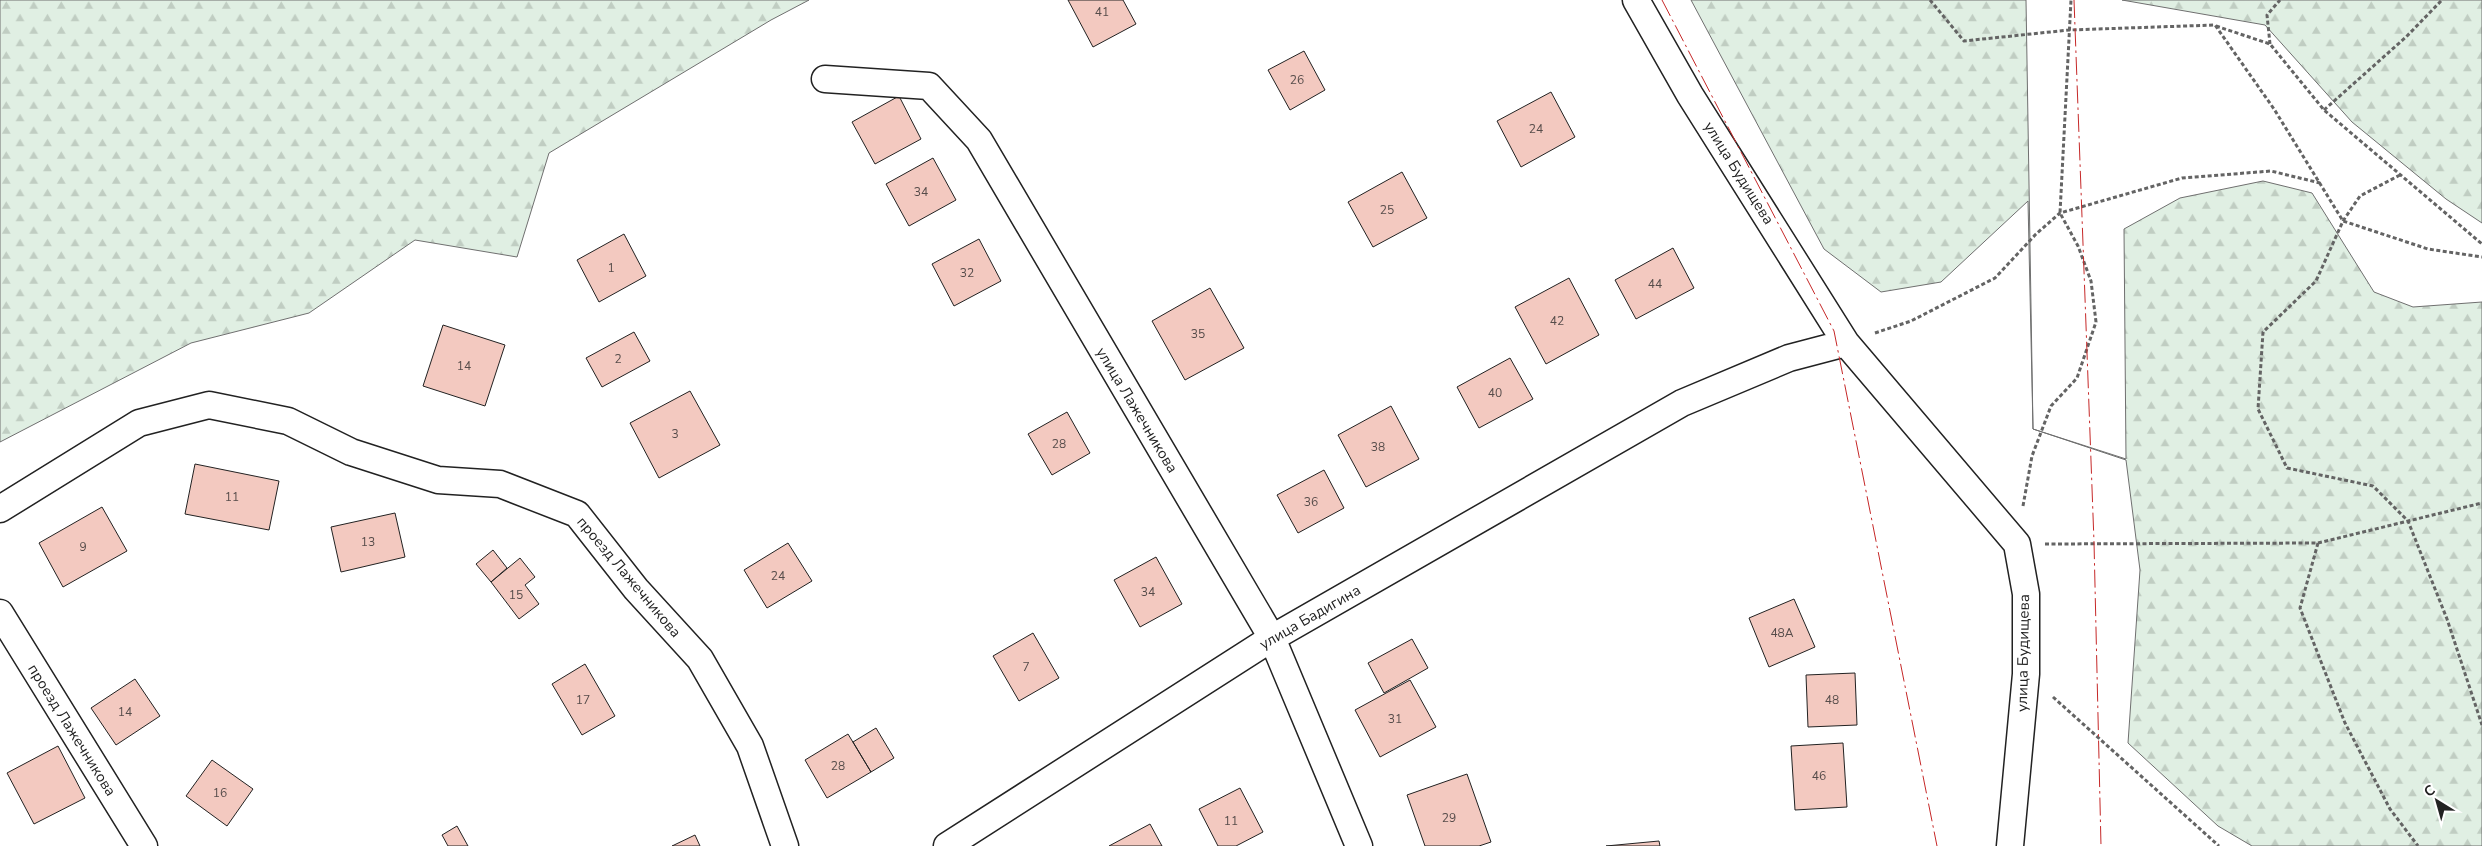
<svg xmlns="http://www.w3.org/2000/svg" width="2482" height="846" viewBox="0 0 2482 846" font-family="'Nunito Sans',sans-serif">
	<defs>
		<pattern id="forest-firs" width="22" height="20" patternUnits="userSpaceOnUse" patternTransform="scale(1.25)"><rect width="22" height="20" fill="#e0efe3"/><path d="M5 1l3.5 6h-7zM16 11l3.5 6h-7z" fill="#c0cdc2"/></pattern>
	</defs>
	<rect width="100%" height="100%" fill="#fff"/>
	<path fill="url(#forest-firs)" stroke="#6f6f6f" d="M0 0H809L771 20 549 153 517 257 415 240 309 313 191 343 0 442Z
		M1691 0H2026L2033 429 2126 459 2124 229 2180 198 2263 181 2312 193 2374 292 2413 307 2482 302V846H2252L2218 826 2128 743 2140 570 2126 460 2033 429 2028 201 1941 282 1881 292 1824 249Z
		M2122 0H2482V223L2446 199 2352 122 2265 25Z"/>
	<path fill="#f3c9c0" stroke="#222" d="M1068 0H1123L1136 24 1093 47Z
		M1304 51 1325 90 1290 110 1268 70Z
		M1551 92 1575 137 1521 167 1497 121Z
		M899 96 921 139 875 164 852 122Z
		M933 158 956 200 909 226 886 184Z
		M1402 172 1427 218 1373 247 1348 202Z
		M624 234 646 276 599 302 577 260Z
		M979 239 1001 281 954 306 932 264Z
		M1673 248 1694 288 1636 319 1615 280Z
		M1569 278 1599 335 1546 364 1515 307Z
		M1210 288 1244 348 1185 380 1152 321Z
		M443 325 505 345 485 406 423 386Z
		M634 332 650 361 602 387 586 358Z
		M1510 358 1533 399 1479 428 1457 387Z
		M690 391 720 445 659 478 630 423Z
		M1391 406 1419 459 1366 487 1338 435Z
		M1067 412 1090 453 1052 475 1028 434Z
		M195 464 279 481 269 530 185 514Z
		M1324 470 1344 508 1298 533 1277 495Z
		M102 507 127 551 63 587 39 543Z
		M395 513 405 557 341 572 331 527Z
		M788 543 812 581 767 608 744 570Z
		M493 550 507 568 491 582 476 564Z
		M1156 557 1182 604 1140 627 1114 580Z
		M520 558 535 577 525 585 539 604 519 619 491 582Z
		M1794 599 1815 647 1769 667 1749 618Z
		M1033 633 1059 678 1019 701 993 656Z
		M1412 639 1428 668 1384 693 1368 663Z
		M585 664 615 716 582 735 552 684Z
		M1855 673 1857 725 1808 727 1806 675Z
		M135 679 160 716 116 745 91 708Z
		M1410 680 1436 727 1380 757 1355 710Z
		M876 728 894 758 871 772 853 742Z
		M848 734 871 772 827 798 805 760Z
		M1843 743 1847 807 1795 810 1791 746Z
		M58 746 85 798 34 824 7 773Z
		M212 760 253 789 227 826 186 796Z
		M1467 774 1491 842 1479 846H1425L1407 795Z
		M1240 788 1263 832 1236 846H1218L1199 809Z
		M1150 824 1162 846H1109Z
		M457 826 468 846H448L442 835Z
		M695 835 700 846H672Z
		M1659 841 1660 846H1606Z"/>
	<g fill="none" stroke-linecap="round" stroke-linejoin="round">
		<defs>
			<path id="street" d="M1636 0 1690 95 1846 343 2017 544 2026 594V674L2010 846
				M825 79 929 86 979 140 1272 638 1359 846
				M0 509 139 423 209 405 288 421 351 452 438 480 500 484 577 514 636 589 700 659 750 746 785 846
				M0 613 144 846
				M947 846 1272 638 1682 403 1789 358 1846 343"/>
		</defs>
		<use href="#street" stroke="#222" stroke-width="29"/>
		<path stroke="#646464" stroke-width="3" stroke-dasharray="4 2.5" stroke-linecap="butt" d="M1930 0 1964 41 2069 30 2215 25 2274 109 2343 221 2428 249 2482 257
			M2216 26 2270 44 2324 110 2482 244
			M2270 44 2267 15 2280 0
			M2324 110 2406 37 2442 0
			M2400 175 2360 196 2343 221 2316 281 2263 332 2258 409 2287 468 2373 486 2408 521 2447 619 2482 725
			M1875 333 1911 321 1995 278 2036 234 2060 213 2182 178 2271 171 2320 183
			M2023 506 2032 456 2051 406 2077 378 2096 322 2091 281 2078 246 2060 213 2071 0
			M2318 543 2300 608 2345 723 2390 809 2418 846
			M2045 544 2318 543 2482 503
			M2053 697 2219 846"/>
		<use href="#street" stroke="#fff" stroke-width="26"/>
		<path stroke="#c62828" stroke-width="1" stroke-dasharray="18 4 2.5 4" stroke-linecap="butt" d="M1662 0 1834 331 1937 846
			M2074 0 2094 542 2101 846"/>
	</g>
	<g text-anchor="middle" stroke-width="4" stroke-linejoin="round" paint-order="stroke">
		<g font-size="12" fill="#564c4a">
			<text x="1102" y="16">41</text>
			<text x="1297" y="84">26</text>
			<text x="1536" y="133">24</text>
			<text x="921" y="196">34</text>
			<text x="1387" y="214">25</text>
			<text x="611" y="272">1</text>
			<text x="967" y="277">32</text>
			<text x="1655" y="288">44</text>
			<text x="1557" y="325">42</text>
			<text x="1198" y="338">35</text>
			<text x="618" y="363">2</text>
			<text x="464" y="370">14</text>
			<text x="1495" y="397">40</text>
			<text x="675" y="438">3</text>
			<text x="1059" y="448">28</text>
			<text x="1378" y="451">38</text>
			<text x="232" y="501">11</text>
			<text x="1311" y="506">36</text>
			<text x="368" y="546">13</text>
			<text x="83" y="551">9</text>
			<text x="778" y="580">24</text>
			<text x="1148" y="596">34</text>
			<text x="516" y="599">15</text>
			<text x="1782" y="637">48А</text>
			<text x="1026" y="671">7</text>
			<text x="583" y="704">17</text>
			<text x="1832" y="704">48</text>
			<text x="125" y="716">14</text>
			<text x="1395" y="723">31</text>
			<text x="838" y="770">28</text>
			<text x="1819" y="780">46</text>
			<text x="220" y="797">16</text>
			<text x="1449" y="822">29</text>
			<text x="1231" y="825">11</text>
		</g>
		<g font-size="15" fill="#222" stroke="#fff">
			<text transform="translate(1739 173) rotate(58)" y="5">улица Будищева</text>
			<text transform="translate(1137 410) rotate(59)" y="5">улица Лажечникова</text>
			<text transform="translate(629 577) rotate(50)" y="5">проезд Лажечникова</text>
			<text transform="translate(1310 617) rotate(-30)" y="5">улица Бадигина</text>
			<text transform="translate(2023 653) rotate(-89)" y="5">улица Будищева</text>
			<text transform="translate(72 730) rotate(58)" y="5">проезд Лажечникова</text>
		</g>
	</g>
	<g transform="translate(2437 801) rotate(323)" stroke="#ffffff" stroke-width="4" paint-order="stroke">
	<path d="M0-4L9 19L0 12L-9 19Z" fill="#222222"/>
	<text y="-8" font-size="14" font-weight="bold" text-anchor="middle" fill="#222222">С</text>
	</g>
</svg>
